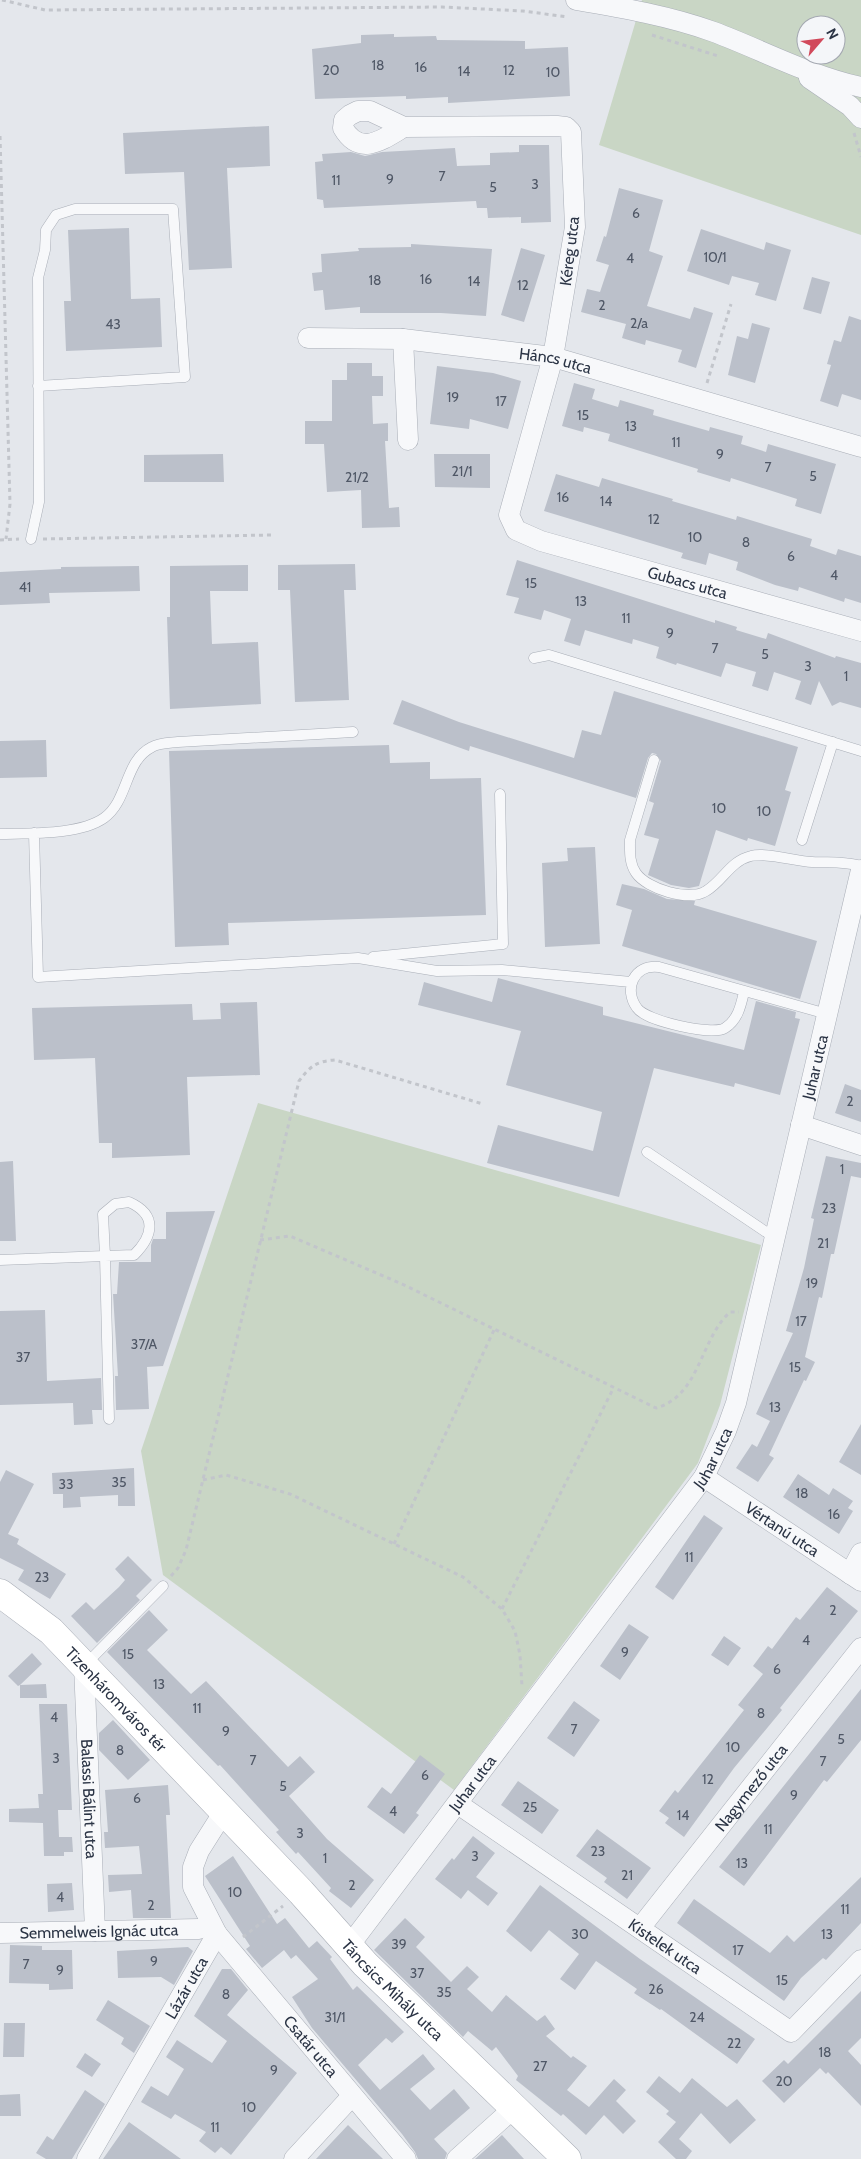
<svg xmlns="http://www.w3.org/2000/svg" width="861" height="2159" viewBox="0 0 861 2159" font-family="Cabin,sans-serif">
	<rect width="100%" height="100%" fill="#e4e7ec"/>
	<path fill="#c9d6c5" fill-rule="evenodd" d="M642 0H861V235L599 145ZM806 25H836V55H806Z
		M258 1103 761 1245 720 1405 698 1463 454 1790 163 1575 141 1451Z"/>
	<path fill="#bbc0ca" d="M394 34V37L436 36 437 40 525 41V49L568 47 570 96 448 103V97L406 99V96L315 99 312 49 361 43V35Z
		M269 126 270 166 227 168 232 268 189 270 184 172 125 174 123 133Z
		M519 145H549L551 222 521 223V217L488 218 487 208H477L476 201 324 208 323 200 317 199 315 162 323 161 322 154 351 152 365 156 382 152 455 148 457 166 490 165V153L519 152Z
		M619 188 663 200 649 251 663 256 647 306 690 319 694 307 713 313 696 368 678 362 682 350 646 340 645 345 622 338 626 324 581 312 587 289 600 292 609 265 596 261 604 236 606 237Z
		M129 228 131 299 160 298 162 347 66 351 64 301H71L68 230Z
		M701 229 764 250 766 242 791 250 776 301 755 295 759 283 732 276 729 285 687 271Z
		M411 244 492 249 486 316 441 313H360V307L325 310 323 290 314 291 312 273 322 272 321 254 359 251 358 248 411 247Z
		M521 248 545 255 524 322 501 315Z
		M812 277 830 282 821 314 803 309Z
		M849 316 861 320V400L842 394 838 407 820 401 831 365 827 364 834 340 841 342Z
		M752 323 770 328 755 383 728 375 737 336 748 339Z
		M347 363H372V376H383V396H372L373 424 388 423V441H385L389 508 399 507 400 527 362 528 361 490 327 492 324 444H305V421H332V380H347Z
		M437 366 493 373 521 381 508 429 470 419 469 429 430 424Z
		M574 383 595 389 592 399 618 407 620 400 654 410 653 415 709 431 710 427 743 436 741 444 766 452 768 444 836 464 821 514 795 506 797 499 731 478 730 482 697 472 698 469 608 441 610 434 584 427 583 432 562 426Z
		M223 454 224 482H144V455Z
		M434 454H490V488L435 487Z
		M556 474 599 487 602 478 673 499 672 501 736 520 737 516 812 539 810 546 836 555 838 549 861 556V603L845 598 844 602 799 587 798 591 775 585 736 570 738 562 709 553 706 565 681 558 683 553 544 511Z
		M517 560 715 623V620L737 627 736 630 766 639 768 633 835 658 836 656 861 663V708L840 702 832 706 819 681 811 705 795 699 801 681 774 672 768 691 752 686 756 672 726 663 721 677 677 663 676 665 656 658 659 647 633 639 632 644 585 630 580 646 564 641 571 619 544 610 541 620 514 613 519 598 506 595Z
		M355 564 356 590H344L349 700 295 702 290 590H278V565Z
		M248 565V591H210L212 644 258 642 261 704 170 709 167 617H170V566Z
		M139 566 140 591 49 593 50 603 0 605V572L61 569V567Z
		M614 691 798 747 785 790 791 792 775 846 748 838 747 841 716 830 699 886 689 888 671 885 648 875 659 839 644 835 654 803 649 801 661 761 656 754 652 753 648 758 636 798 470 746 469 751 393 724 402 700 459 722 574 758 582 730 601 735Z
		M46 740 47 777 0 778V741Z
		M389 745 390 763 430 762V779L481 778 486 915 228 923 229 945 175 947 169 751Z
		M595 847 600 944 545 947 542 863 568 861 567 848Z
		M622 884 644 889 667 899 695 901 694 905 817 941 800 999 622 946 632 910 616 905Z
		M498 978 603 1007V1015L744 1050 756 1001 796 1012 795 1018 800 1019 780 1095 735 1083 734 1087 654 1068 619 1197 487 1163 498 1125 593 1151 602 1112 506 1085 521 1031 418 1005 424 982 492 1002Z
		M257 1002 260 1075 187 1077 190 1155 112 1158V1143H99L95 1058 34 1060 32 1008 192 1004 193 1020 221 1019 220 1003Z
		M845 1084 861 1090V1122L835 1113Z
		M826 1156 861 1163V1178L851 1176 834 1254H831L822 1298 819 1297 805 1357 815 1362 806 1381 804 1380 769 1455 774 1458 758 1482 736 1468 752 1444 757 1447 770 1421 756 1414 793 1333 786 1331 804 1268 814 1219 811 1218Z
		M13 1161 16 1241H0V1162Z
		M215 1211 163 1366 147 1367 149 1409 116 1410 115 1376H118L113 1294H117L119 1262H151V1245L153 1239H166V1212Z
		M45 1310 47 1381 101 1378 102 1410H92L93 1424 74 1425 73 1403 0 1405V1311Z
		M861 1424V1475L839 1462Z
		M134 1468 135 1506H118V1495L80 1497 81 1507 63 1508V1494H53L52 1473Z
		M6 1470 34 1484 8 1534 19 1539 17 1544 66 1574 50 1599 18 1580 24 1570 0 1558V1482Z
		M798 1474 829 1495 833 1488 853 1501 848 1508 853 1511 839 1534 783 1497Z
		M704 1515 723 1528 673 1600 655 1587Z
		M128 1556 152 1580 136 1596 140 1600 97 1643 71 1616 86 1602 94 1610 119 1587 125 1580 115 1569Z
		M827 1587 858 1611 780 1708 782 1710 734 1768 684 1837 665 1823 669 1818 659 1811 675 1790 678 1793 744 1710 738 1705 763 1674 753 1666 768 1646 772 1649 796 1617 800 1620Z
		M149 1610 168 1630 147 1650 191 1694 206 1681 288 1767 300 1756 315 1772 289 1796 327 1839 374 1880 351 1908 329 1891 331 1888 298 1852 296 1854 276 1832 279 1830 220 1765 218 1766 107 1652Z
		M629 1624 649 1637 620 1680 600 1666Z
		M724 1636 741 1648 728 1666 711 1655Z
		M32 1653 42 1664 20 1685 46 1684 47 1698H20V1685L18 1686 8 1676Z
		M861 1689V1740L827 1782 824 1780 744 1886 719 1867Z
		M574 1701 600 1720 574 1757 547 1738Z
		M39 1704H67L72 1810H58L59 1837H72L73 1852H64V1856H44L43 1823 9 1822V1809L39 1808 38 1794H43Z
		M113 1720 150 1760 128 1780 99 1750V1733Z
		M420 1755 445 1774 416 1813 419 1815 404 1834 367 1807 382 1787 391 1794Z
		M518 1781 559 1810 542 1834 501 1805Z
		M168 1785 170 1815H166L171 1918H133L131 1890 109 1892 108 1875 142 1874 139 1846 105 1848 104 1832H108L105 1790Z
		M597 1829 651 1868 627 1899 604 1882 607 1878 576 1856Z
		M473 1836 495 1853 476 1877 498 1893 488 1906 468 1890 461 1899 435 1879 452 1858 454 1860Z
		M233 1856 277 1924 285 1918 309 1948 317 1941 332 1957 330 1959 353 1990 357 1986 404 2032 392 2043 386 2038 358 2065 380 2090 423 2054 435 2069 410 2089 430 2110 454 2089 470 2108 434 2139 447 2153 445 2159H418L415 2152 402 2134 312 2028 292 1997 318 1979 296 1955 291 1959 284 1950 262 1968 246 1949 250 1946 205 1876Z
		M861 1877V1923L826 1960 823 1958 801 1978 784 2001 677 1923 694 1899 770 1953 787 1935 794 1942Z
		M72 1883 74 1910 48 1912 47 1884Z
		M540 1885 640 1959 755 2039 737 2064 661 2009 660 2010 634 1993 637 1989 596 1961 575 1990 560 1979 579 1954 549 1930 531 1952 506 1931Z
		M405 1918 425 1937 416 1947 451 1982 467 1966 479 1977 467 1989 492 2012 506 1995 537 2021 545 2015 555 2029 546 2036 571 2058 573 2056 587 2066 567 2090 589 2107 614 2079 626 2090 616 2101 636 2121 623 2134 604 2115 586 2135 563 2114 561 2116 516 2080 518 2076 496 2047 492 2051 468 2031 463 2037 374 1950Z
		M10 1945 42 1946V1950H72L73 1989 49 1990V1984L9 1983Z
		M188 1947 193 1951 174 1985 161 1977 118 1978 117 1951Z
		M222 1969H231L248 1990 227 2015 297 2073 231 2155 221 2147 215 2153 199 2141 206 2132 175 2114 171 2119 141 2102 151 2086 168 2096 184 2069 166 2057 177 2040 212 2063 227 2041 194 2016Z
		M861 1991V2038L848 2051 861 2065V2106L828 2072 826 2074 820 2068 784 2103 762 2081 784 2060 788 2064Z
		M108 2000 150 2026 134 2053 121 2044 124 2038 96 2020Z
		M4 2023H25L24 2057H3Z
		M85 2053 101 2064 92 2077 76 2067Z
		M659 2076 680 2093 692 2078 727 2107 737 2099 756 2120 730 2144 701 2113 679 2139 692 2151 686 2159H676L658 2142 676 2122 666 2114 669 2111 646 2092Z
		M85 2090 105 2104 72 2159H46L36 2153 47 2136 53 2140Z
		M20 2094 21 2116H0V2095Z
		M129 2122 181 2159H103Z
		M348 2125 383 2159H316Z
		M502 2135 524 2159H475Z"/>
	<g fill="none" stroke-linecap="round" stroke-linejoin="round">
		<defs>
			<path id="lane" d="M31 539 39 502 38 278 45 250 46 230 56 215 75 209H173L185 377 38 386
				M534 658 549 655 861 751
				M654 760 630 840C630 851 629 863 636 873 647 889 689 902 706 891 723 881 730 861 751 856 765 852 795 861 812 862 831 863 842 861 861 866
				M34 833 38 977 358 958 437 971 502 970 631 982
				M0 834C30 833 80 835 104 818 129 800 124 761 152 747 159 743 170 743 178 742L353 732
				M802 840 833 742
				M373 957 503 944 500 794
				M744 992C741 1005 738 1020 725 1028 712 1036 646 1021 637 1008 623 989 634 964 659 967L827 1014
				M647 1152 775 1238
				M129 1202C158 1215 153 1236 134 1255L105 1256 103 1214 115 1204Z
				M0 1260 105 1256 109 1419
				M85 1665 163 1586"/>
			<g id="street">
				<path d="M576 0C623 8 670 16 714 32 762 50 810 76 861 87"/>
				<path d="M809 78 850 106 861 118"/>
				<path id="s1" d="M404 127C382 140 360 157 343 128L344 120 350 115 358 111H370L404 127 557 126 566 127 571 132 575 227 553 357 509 515 516 530 541 541 861 631"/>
				<path id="s2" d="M308 338 403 339 553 357 861 447"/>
				<path d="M403 339 408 440"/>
				<path d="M801 1125 861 1145"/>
				<path id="s3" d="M704 1477 861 1581"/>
				<path d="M850 1574 861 1553"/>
				<path id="s4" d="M84 1665 95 1931"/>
				<path id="s5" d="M458 1804 791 2032 861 1960"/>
				<path id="s6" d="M223 1813 199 1851 193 1867V1887L217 1934 406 2159"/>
				<path id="s7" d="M640 1928 861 1648"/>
				<path id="s8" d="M0 1933 199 1929"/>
				<path id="s9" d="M349 1946 704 1477 726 1431 736 1403 861 870"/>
				<path id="s10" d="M87 2159 217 1934"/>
				<path d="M294 2159 352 2096"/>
				<path d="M457 2159 515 2107"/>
			</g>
			<g id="secondary">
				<path id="s11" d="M0 1593 51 1631 301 1892 365 1964 567 2159"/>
			</g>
		</defs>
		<use href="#lane" stroke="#a9aeb7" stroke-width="11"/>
		<use href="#street" stroke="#a9aeb7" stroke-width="21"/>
		<use href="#secondary" stroke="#a9aeb7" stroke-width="29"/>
		<path stroke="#c2c5cb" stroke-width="3" stroke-dasharray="4 4" stroke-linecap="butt" d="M2 0 45 10 442 7 523 11 568 17
			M652 35 718 56
			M854 133 861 157
			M0 136 10 504 6 539
			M707 383 731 304
			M43 539 272 535
			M0 540 19 539
			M260 1240 290 1236 402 1284 656 1408C700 1396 700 1339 730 1312H739
			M203 1480 226 1475 290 1494 463 1577 502 1609 515 1631 520 1655 522 1686
			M394 1544 494 1330
			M171 1576 178 1568 186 1550 299 1081C310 1066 317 1061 335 1060L483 1104
			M502 1609 613 1389
			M243 1937 283 1906"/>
		<use href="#lane" stroke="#f7f8fa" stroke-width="10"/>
		<use href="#street" stroke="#f7f8fa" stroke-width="20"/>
		<use href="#secondary" stroke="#fff" stroke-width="28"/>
	</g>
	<g text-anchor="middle" stroke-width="4" stroke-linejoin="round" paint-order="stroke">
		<g font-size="14" fill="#4f5766">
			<text x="378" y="70">18</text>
			<text x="421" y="72">16</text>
			<text x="331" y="75">20</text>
			<text x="509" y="75">12</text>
			<text x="464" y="76">14</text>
			<text x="553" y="77">10</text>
			<text x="442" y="181">7</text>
			<text x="390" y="184">9</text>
			<text x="336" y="185">11</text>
			<text x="535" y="189">3</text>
			<text x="493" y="192">5</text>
			<text x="636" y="218">6</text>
			<text x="715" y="262">10/1</text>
			<text x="630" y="263">4</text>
			<text x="426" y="284">16</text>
			<text x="375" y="285">18</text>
			<text x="474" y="286">14</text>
			<text x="523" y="290">12</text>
			<text x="602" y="310">2</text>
			<text x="639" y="328">2/a</text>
			<text x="113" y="329">43</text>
			<text x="453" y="402">19</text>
			<text x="501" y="406">17</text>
			<text x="583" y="420">15</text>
			<text x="631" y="431">13</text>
			<text x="676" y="447">11</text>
			<text x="720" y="459">9</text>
			<text x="768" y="472">7</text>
			<text x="462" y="476">21/1</text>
			<text x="813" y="481">5</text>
			<text x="357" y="482">21/2</text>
			<text x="563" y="502">16</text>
			<text x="606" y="506">14</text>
			<text x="654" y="524">12</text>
			<text x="695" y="542">10</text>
			<text x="746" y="547">8</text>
			<text x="791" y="561">6</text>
			<text x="834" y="580">4</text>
			<text x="531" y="588">15</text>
			<text x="25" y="592">41</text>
			<text x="581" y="606">13</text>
			<text x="626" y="623">11</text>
			<text x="670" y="638">9</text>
			<text x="715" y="653">7</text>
			<text x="765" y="659">5</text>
			<text x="808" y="671">3</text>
			<text x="846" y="681">1</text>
			<text x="719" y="813">10</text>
			<text x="764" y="816">10</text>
			<text x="850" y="1106">2</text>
			<text x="842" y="1174">1</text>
			<text x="829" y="1213">23</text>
			<text x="823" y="1248">21</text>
			<text x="812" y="1288">19</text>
			<text x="801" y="1326">17</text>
			<text x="144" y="1349">37/A</text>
			<text x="23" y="1362">37</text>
			<text x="795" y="1372">15</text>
			<text x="775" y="1412">13</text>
			<text x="119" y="1487">35</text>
			<text x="66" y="1489">33</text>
			<text x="802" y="1498">18</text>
			<text x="834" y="1519">16</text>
			<text x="689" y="1562">11</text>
			<text x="42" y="1582">23</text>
			<text x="833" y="1615">2</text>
			<text x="806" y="1645">4</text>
			<text x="625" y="1657">9</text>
			<text x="128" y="1659">15</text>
			<text x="777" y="1674">6</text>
			<text x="159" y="1689">13</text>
			<text x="197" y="1713">11</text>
			<text x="761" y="1718">8</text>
			<text x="54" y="1722">4</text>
			<text x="574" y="1734">7</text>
			<text x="226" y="1736">9</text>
			<text x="841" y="1744">5</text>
			<text x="733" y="1752">10</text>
			<text x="120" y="1755">8</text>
			<text x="56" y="1763">3</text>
			<text x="253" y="1765">7</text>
			<text x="823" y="1766">7</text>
			<text x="425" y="1780">6</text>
			<text x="708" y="1784">12</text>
			<text x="283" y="1791">5</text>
			<text x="794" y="1800">9</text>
			<text x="137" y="1803">6</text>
			<text x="530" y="1812">25</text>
			<text x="393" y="1816">4</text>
			<text x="683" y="1820">14</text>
			<text x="768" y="1834">11</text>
			<text x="300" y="1838">3</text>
			<text x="598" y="1856">23</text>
			<text x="475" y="1861">3</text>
			<text x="325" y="1863">1</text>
			<text x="742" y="1868">13</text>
			<text x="627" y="1880">21</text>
			<text x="352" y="1890">2</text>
			<text x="235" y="1897">10</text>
			<text x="60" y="1902">4</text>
			<text x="151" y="1910">2</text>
			<text x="845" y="1914">11</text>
			<text x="580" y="1939">30</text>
			<text x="827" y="1939">13</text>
			<text x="399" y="1949">39</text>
			<text x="738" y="1955">17</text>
			<text x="154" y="1966">9</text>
			<text x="26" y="1969">7</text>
			<text x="60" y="1975">9</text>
			<text x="417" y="1978">37</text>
			<text x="782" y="1985">15</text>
			<text x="656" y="1994">26</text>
			<text x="444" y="1997">35</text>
			<text x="226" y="1999">8</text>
			<text x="335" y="2022">31/1</text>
			<text x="697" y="2022">24</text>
			<text x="734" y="2048">22</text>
			<text x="825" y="2057">18</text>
			<text x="540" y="2071">27</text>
			<text x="274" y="2075">9</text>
			<text x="784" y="2086">20</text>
			<text x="249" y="2112">10</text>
			<text x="215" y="2132">11</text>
		</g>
		<g font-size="16" fill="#2b3445" stroke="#f4f6f9">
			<text transform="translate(569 251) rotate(-83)" y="6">Kéreg utca</text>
			<text dy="6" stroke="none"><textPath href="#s2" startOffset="249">Háncs utca</textPath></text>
			<text dy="6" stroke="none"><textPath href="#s1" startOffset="902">Gubacs utca</textPath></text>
			<text dy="6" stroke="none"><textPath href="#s9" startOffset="1014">Juhar utca</textPath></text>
			<text dy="6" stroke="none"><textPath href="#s9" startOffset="609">Juhar utca</textPath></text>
			<text dy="6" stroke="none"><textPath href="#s3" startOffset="94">Vértanú utca</textPath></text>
			<text dy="6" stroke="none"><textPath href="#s11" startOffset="158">Tizenháromváros tér</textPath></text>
			<text dy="6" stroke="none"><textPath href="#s9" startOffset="204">Juhar utca</textPath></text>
			<text dy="6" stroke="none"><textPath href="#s7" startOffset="179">Nagymező utca</textPath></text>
			<text dy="6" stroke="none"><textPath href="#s4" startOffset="134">Balassi Bálint utca</textPath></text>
			<text dy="6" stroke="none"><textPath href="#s8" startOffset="99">Semmelweis Ignác utca</textPath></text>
			<text dy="6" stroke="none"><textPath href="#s5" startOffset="251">Kistelek utca</textPath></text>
			<text dy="6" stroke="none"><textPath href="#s10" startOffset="198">Lázár utca</textPath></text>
			<text dy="6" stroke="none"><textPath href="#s11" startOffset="559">Táncsics Mihály utca</textPath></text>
			<text dy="6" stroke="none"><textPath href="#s6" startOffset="281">Csatár utca</textPath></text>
		</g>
	</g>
	<g transform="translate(821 40) rotate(62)"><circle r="24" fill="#f4f6f9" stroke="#a4a8b1"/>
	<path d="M0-4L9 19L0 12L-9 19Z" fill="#d1495b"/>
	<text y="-8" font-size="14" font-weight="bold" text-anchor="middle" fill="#2b3445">N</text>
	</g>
</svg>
